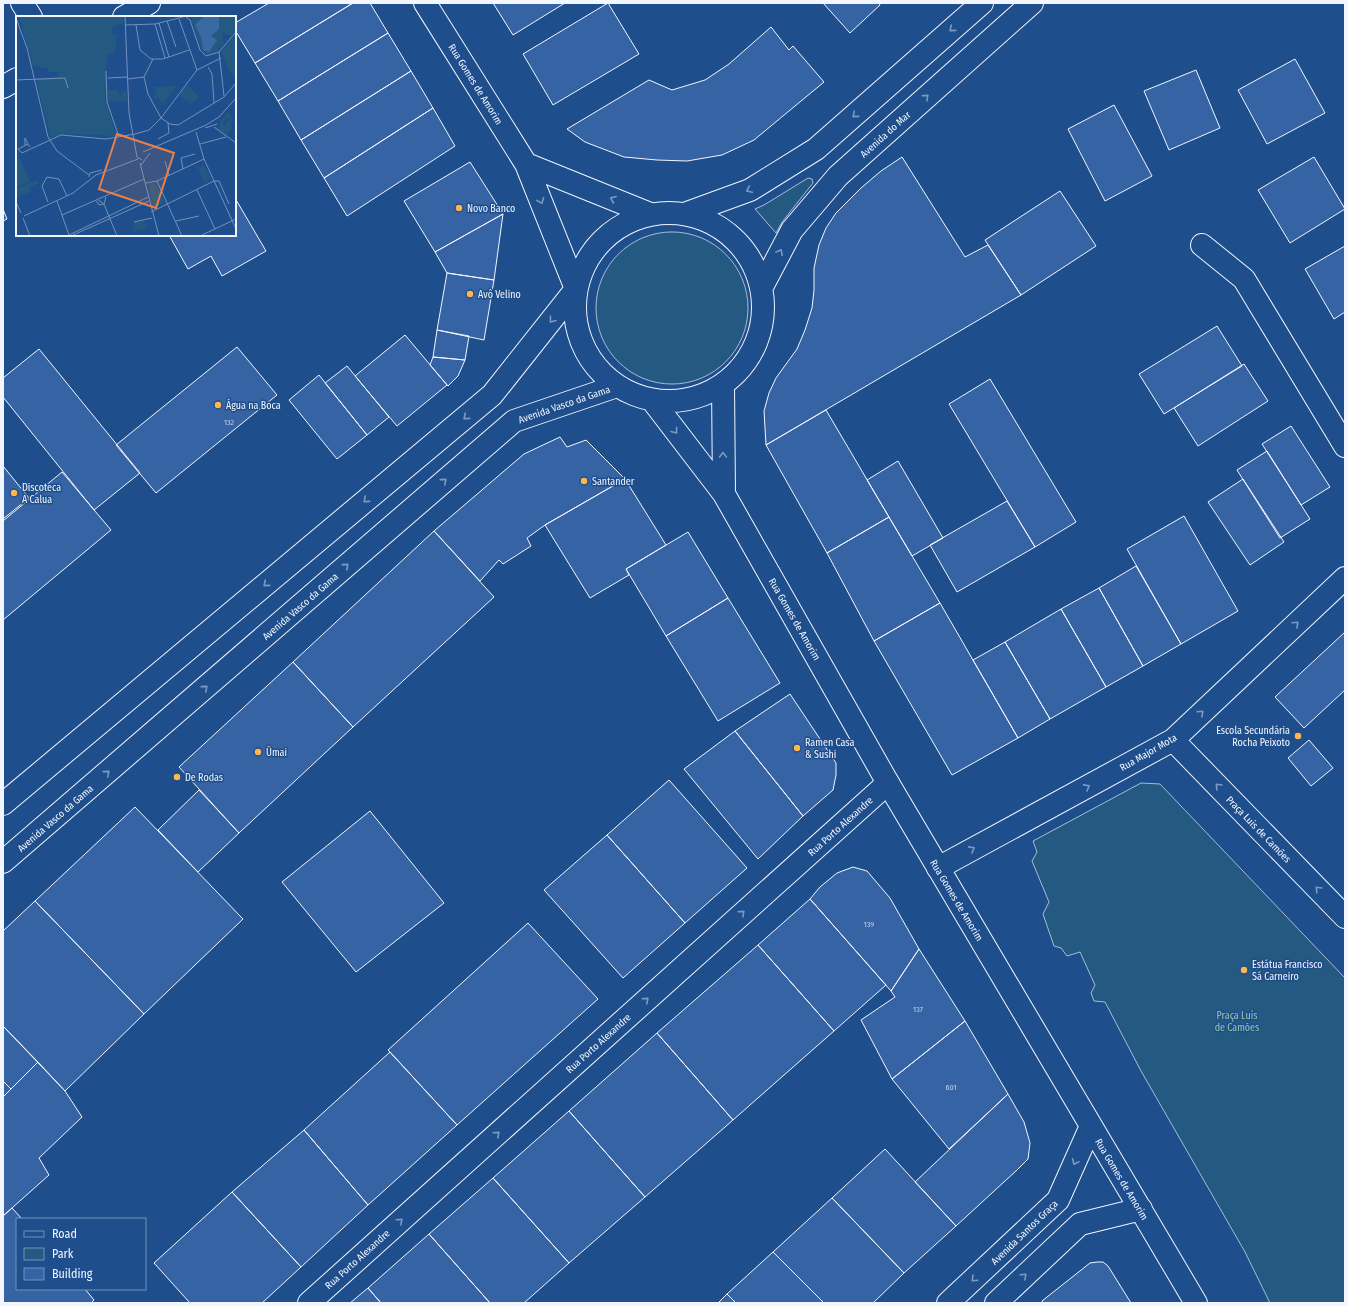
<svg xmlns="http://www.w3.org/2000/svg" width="1348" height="1306" viewBox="0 0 1348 1306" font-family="'Fira Sans Condensed',sans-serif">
	<rect width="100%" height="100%" fill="#1f4e8c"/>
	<path fill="#245a82" stroke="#a8bbd7" d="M808 178 812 179 813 183 782 222 776 233 755 209 764 205Z
		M596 308a76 76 0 1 1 152 0a76 76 0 1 1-152 0Z
		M1141 783 1160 784 1345 978V1303H1270L1245 1252 1141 1071 1105 1002 1094 1001 1091 993 1095 985 1080 952 1067 956 1061 948 1054 946 1043 914 1049 902 1032 861 1037 852 1033 841Z"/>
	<path fill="#3563a3" stroke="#f2f6ff" d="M269 3H353L255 63 235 30V23Z
		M353 3H370L388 33 278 101 255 63Z
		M493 3H565L513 35Z
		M608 3 639 54 553 105 523 54Z
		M823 3H879L880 5 850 33Z
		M771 27 789 50 793 46 824 82 754 140 722 155 687 161 657 160 624 157 585 142 567 129 649 80 672 90 705 80 729 64Z
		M388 33 411 71 301 140 278 101Z
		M1295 59 1325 113 1267 144 1238 90Z
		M1196 70 1220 128 1169 150 1144 91Z
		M411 71 433 108 324 178 301 140Z
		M1114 105 1152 176 1105 201 1068 129Z
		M433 108 455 146 347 216 324 178Z
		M902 157 965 257 988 245 1021 295 766 445 764 411 769 393 776 378 797 349 805 330 812 308 814 290V268L819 245 826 228 836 213 861 188 881 171Z
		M1314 157 1345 209 1290 243 1258 190Z
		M470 162 503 214 435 252 404 201Z
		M1060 191 1096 246 1021 295 985 240Z
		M235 198 266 251 222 276 211 256 188 269 169 235H235Z
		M3 209 7 219 3 221Z
		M503 214 494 280 447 273 435 252Z
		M1345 246V312L1334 319 1305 269Z
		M447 273 494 280 484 340 437 330Z
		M1217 326 1242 366 1164 414 1139 374Z
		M437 330 469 336 465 360 433 357Z
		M405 335 447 385 397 426 355 376Z
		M237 347 277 395 156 493 116 445Z
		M39 349 140 473 94 510 3 397V378Z
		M433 357 465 360 458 376 448 386 430 365Z
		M1244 364 1268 401 1198 446 1174 408Z
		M347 366 389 417 367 435 325 383Z
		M319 375 367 435 337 459 289 400Z
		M990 379 1076 522 1035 547 949 404Z
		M826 410 889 517 827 553 766 445Z
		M1291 426 1330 487 1301 505 1262 444Z
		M560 437 567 447 586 440 625 479 545 525 527 538 531 546 503 564 499 560 480 581 434 531 524 454Z
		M1267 451 1310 519 1280 538 1237 470Z
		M898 461 943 538 912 556 867 480Z
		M3 466 29 498 3 519Z
		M62 472 111 530 3 620V521Z
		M625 479 666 545 626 569 629 575 590 598 545 525Z
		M1243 479 1284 542 1250 565 1208 502Z
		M1007 501 1035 547 957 592 930 545Z
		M1184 516 1238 611 1181 644 1127 549Z
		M889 517 940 603 874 641 827 553Z
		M434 531 494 597 353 727 293 662Z
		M688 532 728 598 666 636 626 569Z
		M1136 566 1181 644 1143 666 1099 588Z
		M1099 588 1143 666 1106 687 1061 609Z
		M728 598 780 683 718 721 666 636Z
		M940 603 1018 738 952 775 874 641Z
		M1061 609 1106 687 1050 719 1005 642Z
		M1345 632V690L1304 728 1275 697Z
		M1005 642 1050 719 1018 738 973 660Z
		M293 662 353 727 239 833 179 767Z
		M790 694 836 763V775L833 790 803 816 735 731Z
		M735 731 803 816 758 859 684 769Z
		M1309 740 1333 768 1311 786 1288 758Z
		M669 780 747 868 685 923 607 835Z
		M199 790 239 833 198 872 158 830Z
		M135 807 243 919 144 1014 35 901Z
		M370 811 444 903 356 972 282 882Z
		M607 835 685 923 623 978 544 890Z
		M853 867 867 871 890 898 919 949 891 991 810 899 820 887 837 873Z
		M810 899 886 985 834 1031 758 945Z
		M35 901 144 1014 65 1091 3 1026V931Z
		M528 923 598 999 457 1125 388 1050Z
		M758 945 834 1031 733 1120 657 1033Z
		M919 949 965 1021 892 1079 861 1020 895 997 891 991Z
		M965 1021 1008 1094 949 1149 892 1079Z
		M3 1026 38 1062 11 1089 3 1081Z
		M657 1033 733 1120 645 1197 569 1111Z
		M390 1052 457 1125 368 1205 304 1130Z
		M38 1062 65 1091 82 1117 39 1158 49 1175 3 1216V1097Z
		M3 1081 11 1089 3 1097Z
		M1008 1094 1024 1122 1030 1143 1028 1159 1017 1170 956 1226 915 1182Z
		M569 1111 645 1197 569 1263 493 1178Z
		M304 1130 368 1205 301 1267 232 1192Z
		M885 1149 956 1226 904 1273 832 1198Z
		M493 1178 569 1263 524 1303H490L429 1234Z
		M232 1192 301 1267 262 1303H190L154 1263Z
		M832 1198 904 1273 873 1303H824L773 1252Z
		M12 1208 22 1219H17V1289H85L94 1300 91 1303H3V1216Z
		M429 1234 490 1303H381L368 1288Z
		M773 1252 824 1303H736L727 1294Z
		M1097 1262H1103L1108 1266 1131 1303H1043L1042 1301 1090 1263Z
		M368 1288 381 1303H350Z
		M727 1294 736 1303H718Z"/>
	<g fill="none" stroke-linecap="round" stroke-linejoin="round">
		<defs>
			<path id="street" d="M22 3 31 17
				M1202 245 1244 279 1345 446
				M1173 740 1345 917
				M938 868 1173 740 1345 578
				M309 1303 888 783"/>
			<path id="secondary" d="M425 3 526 164 576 289
				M124 17 149 3
				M3 87 17 79
				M526 164 650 214
				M687 213 750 190 816 149 982 3
				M575 307a94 94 0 1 1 188 0a94 94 0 1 1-188 0Z
				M762 287 792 230 838 176 1032 3
				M723 384 724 494
				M652 400 724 494 888 783 1196 1303
				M3 804 492 395 576 289
				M3 862 514 421 617 386
				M948 1303 1058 1200 1091 1126
				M996 1303 1080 1224 1141 1209"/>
		</defs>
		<use href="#street" stroke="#f2f6ff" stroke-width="24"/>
		<use href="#secondary" stroke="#f2f6ff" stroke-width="24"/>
		<use href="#street" stroke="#1f4e8c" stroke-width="22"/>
		<use href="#secondary" stroke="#1f4e8c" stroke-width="22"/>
	</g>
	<defs><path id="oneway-chevron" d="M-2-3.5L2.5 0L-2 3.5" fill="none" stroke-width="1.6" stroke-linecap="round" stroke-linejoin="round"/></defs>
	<g stroke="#7e9ac0">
		<use href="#oneway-chevron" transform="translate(952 29) rotate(139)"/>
		<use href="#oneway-chevron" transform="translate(926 97) rotate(-42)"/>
		<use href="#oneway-chevron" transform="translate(855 115) rotate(139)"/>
		<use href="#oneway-chevron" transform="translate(749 190) rotate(155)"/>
		<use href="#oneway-chevron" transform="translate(613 199) rotate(-158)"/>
		<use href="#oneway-chevron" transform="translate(541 201) rotate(68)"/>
		<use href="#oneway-chevron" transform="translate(780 252) rotate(-62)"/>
		<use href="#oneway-chevron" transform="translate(552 320) rotate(128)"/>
		<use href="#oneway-chevron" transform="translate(466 417) rotate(140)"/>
		<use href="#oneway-chevron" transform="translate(675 431) rotate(53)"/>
		<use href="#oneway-chevron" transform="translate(723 455) rotate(-90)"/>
		<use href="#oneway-chevron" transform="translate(444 481) rotate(-41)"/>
		<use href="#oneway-chevron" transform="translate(366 500) rotate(140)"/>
		<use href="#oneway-chevron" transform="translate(346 566) rotate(-41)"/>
		<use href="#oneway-chevron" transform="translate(266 584) rotate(140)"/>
		<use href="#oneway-chevron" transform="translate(1296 624) rotate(-43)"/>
		<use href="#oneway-chevron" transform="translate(205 688) rotate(-41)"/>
		<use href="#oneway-chevron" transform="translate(1201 713) rotate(-43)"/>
		<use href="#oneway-chevron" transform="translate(107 773) rotate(-41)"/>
		<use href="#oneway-chevron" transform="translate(1218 786) rotate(-134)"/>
		<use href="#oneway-chevron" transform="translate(1087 787) rotate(-29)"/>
		<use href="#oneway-chevron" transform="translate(972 849) rotate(-29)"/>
		<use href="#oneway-chevron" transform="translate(1318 889) rotate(-134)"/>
		<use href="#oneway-chevron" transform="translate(742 913) rotate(-42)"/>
		<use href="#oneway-chevron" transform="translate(646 1000) rotate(-42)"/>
		<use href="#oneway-chevron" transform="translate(497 1134) rotate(-42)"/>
		<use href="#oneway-chevron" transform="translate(1075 1162) rotate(114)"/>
		<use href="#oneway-chevron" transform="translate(400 1221) rotate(-42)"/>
		<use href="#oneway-chevron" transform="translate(1024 1276) rotate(-43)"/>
		<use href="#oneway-chevron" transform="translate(974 1279) rotate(137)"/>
	</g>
	<g fill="#ffb74d" stroke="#1f4e8c" stroke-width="1.5">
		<circle cx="459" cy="208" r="4"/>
		<circle cx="470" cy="294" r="4"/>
		<circle cx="218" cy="405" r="4"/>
		<circle cx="584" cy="481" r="4"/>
		<circle cx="14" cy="493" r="4"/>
		<circle cx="1298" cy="736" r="4"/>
		<circle cx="797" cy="748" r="4"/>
		<circle cx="258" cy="752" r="4"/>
		<circle cx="177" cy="777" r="4"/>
		<circle cx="1244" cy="970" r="4"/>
	</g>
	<g text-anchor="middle" stroke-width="3" stroke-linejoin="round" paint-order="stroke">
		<g font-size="8" fill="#c3d1e8">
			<text x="229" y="425">132</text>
			<text x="869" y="927">139</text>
			<text x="918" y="1012">137</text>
			<text x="951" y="1090">601</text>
		</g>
		<g font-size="10" fill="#f2f6ff" stroke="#1f4e8c">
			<text transform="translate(476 84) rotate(58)" y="4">Rua Gomes de Amorim</text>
			<text transform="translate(885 134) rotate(-42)" y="4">Avenida do Mar</text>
			<text transform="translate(564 404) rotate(-19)" y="4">Avenida Vasco da Gama</text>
			<text transform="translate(300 606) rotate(-41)" y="4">Avenida Vasco da Gama</text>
			<text transform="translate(795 619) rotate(60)" y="4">Rua Gomes de Amorim</text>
			<text transform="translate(1148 752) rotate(-30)" y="4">Rua Major Mota</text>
			<text transform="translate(55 818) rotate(-41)" y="4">Avenida Vasco da Gama</text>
			<text transform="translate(840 826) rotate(-42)" y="4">Rua Porto Alexandre</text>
			<text transform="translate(1259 829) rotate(46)" y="4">Praça Luis de Camões</text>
			<text transform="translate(957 900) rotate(59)" y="4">Rua Gomes de Amorim</text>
			<text transform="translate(598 1043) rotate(-42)" y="4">Rua Porto Alexandre</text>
			<text transform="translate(1122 1179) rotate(59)" y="4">Rua Gomes de Amorim</text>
			<text transform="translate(1024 1232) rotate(-44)" y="4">Avenida Santos Graça</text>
			<text transform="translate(357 1259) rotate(-42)" y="4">Rua Porto Alexandre</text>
		</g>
		<g font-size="10" fill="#f2f6ff" stroke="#1f4e8c" text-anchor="start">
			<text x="467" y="212">Novo Banco</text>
			<text x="478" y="298">Avô Velino</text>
			<text x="226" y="409">Água na Boca</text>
			<text x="592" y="485">Santander</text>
			<text x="22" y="491">Discoteca<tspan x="22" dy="12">A Calua</tspan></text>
			<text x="1290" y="734" text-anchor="end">Escola Secundária<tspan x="1290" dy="12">Rocha Peixoto</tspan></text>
			<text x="805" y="746">Ramen Casa<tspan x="805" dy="12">&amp; Sushi</tspan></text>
			<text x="266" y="756">Ümai</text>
			<text x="185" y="781">De Rodas</text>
			<text x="1252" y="968">Estátua Francisco<tspan x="1252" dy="12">Sá Carneiro</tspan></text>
		</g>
		<g font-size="10" fill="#97c8a6" stroke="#1f4e8c">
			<text x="1237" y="1019">Praça Luís<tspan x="1237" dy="12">de Camões</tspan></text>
		</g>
	</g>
	<g transform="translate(16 16)">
		<rect width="220" height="220" fill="#1f4e8c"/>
		<path d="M3 0H80V3L82 0H107V7L96 11 95 19H101L99 36 91 39 89 83 100 120 48 118 34 121 20 62 42 61V56H32V53L17 50ZM182 0H220V14L214 20 206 17 208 28 198 38 190 39 185 32 175 3ZM220 17V63L211 51 206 36ZM171 69 183 81 174 88 164 79ZM138 71 159 70 160 71 147 88 142 81 138 83 137 80 141 78ZM92 74H102L103 79H106L105 75H110L111 86 92 85ZM211 97 220 102 213 101 206 107 208 110 213 102 220 105 214 106 216 111 211 120 204 115 203 108ZM4 142 14 165 0 171V144ZM186 147 195 163 188 166 181 149 185 153ZM21 164 23 167 13 172 14 176 0 181V173ZM139 167 149 186 138 193 133 171V168ZM127 205 130 207 129 213 117 215 118 207Z" fill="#245a82"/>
		<path d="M188 0H202L203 3V13L195 20 201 24 193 36 187 34 185 21 179 9Z" fill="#3b69a3"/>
		<path fill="none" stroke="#7391ba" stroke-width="1" d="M109 0 113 97 121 141 126 144M170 1 174 4 184 34 190 40 203 36 220 16M0 2 11 32 32 121 41 135 73 159M163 3 181 54M151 5 160 31M139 8 149 42M109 9 139 8 167 1M120 9 124 34 135 43H147L153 41 143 7M203 36 208 80M153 41 173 34M137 43 128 61 132 78 145 102 181 54 205 42M192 51 196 58 198 87M90 55 91 86 103 121M92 62 111 61M111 63 128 61M0 64 49 62 52 72M198 111 220 127M189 112 201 108M180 116 188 143 220 213M142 123 153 117 152 107M184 128 210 121M9 129V122L12 128M14 131 12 128 2 133 6 137 45 119 90 123 119 118 133 114 145 102 154 108 162 109 208 81 220 67M127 136 190 109 203 101 220 82M149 145 153 160M124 147 143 220M125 149 134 137M167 153 165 142 179 138M73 161 74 157 86 154M141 165 166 220M198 165H203L213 188M130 167 141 165 188 143M181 174 199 213M82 184 88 188 90 181M41 185 53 219M80 185 83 189 88 188 101 220M0 186 5 197M32 186 26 170 31 161 43 163 51 180M135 196 198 165M46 199 128 163M8 200 57 177 80 159 122 143M7 202 14 220M160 205 183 200M118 206 136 202M51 220 132 181M55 220 133 185M184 220 220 203"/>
		<path fill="#ea8049" fill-opacity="0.15" stroke="#ea8049" stroke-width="2" d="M101 118 158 137 140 192 83 173Z"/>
		<rect width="220" height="220" fill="none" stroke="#f2f6ff" stroke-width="2"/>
	</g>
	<rect width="1348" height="1306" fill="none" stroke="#f2f6ff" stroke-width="8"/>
	<rect x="16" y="1218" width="130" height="72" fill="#1f4e8c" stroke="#7391ba"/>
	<rect x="24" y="1231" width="20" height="6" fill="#1f4e8c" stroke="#7391ba"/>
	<text x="52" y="1238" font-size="12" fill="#f2f6ff">Road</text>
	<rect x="24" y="1248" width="20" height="12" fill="#245a82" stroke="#7391ba"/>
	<text x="52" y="1258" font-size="12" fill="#f2f6ff">Park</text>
	<rect x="24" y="1268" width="20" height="12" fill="#3563a3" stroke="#7391ba"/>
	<text x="52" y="1278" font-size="12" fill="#f2f6ff">Building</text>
</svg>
